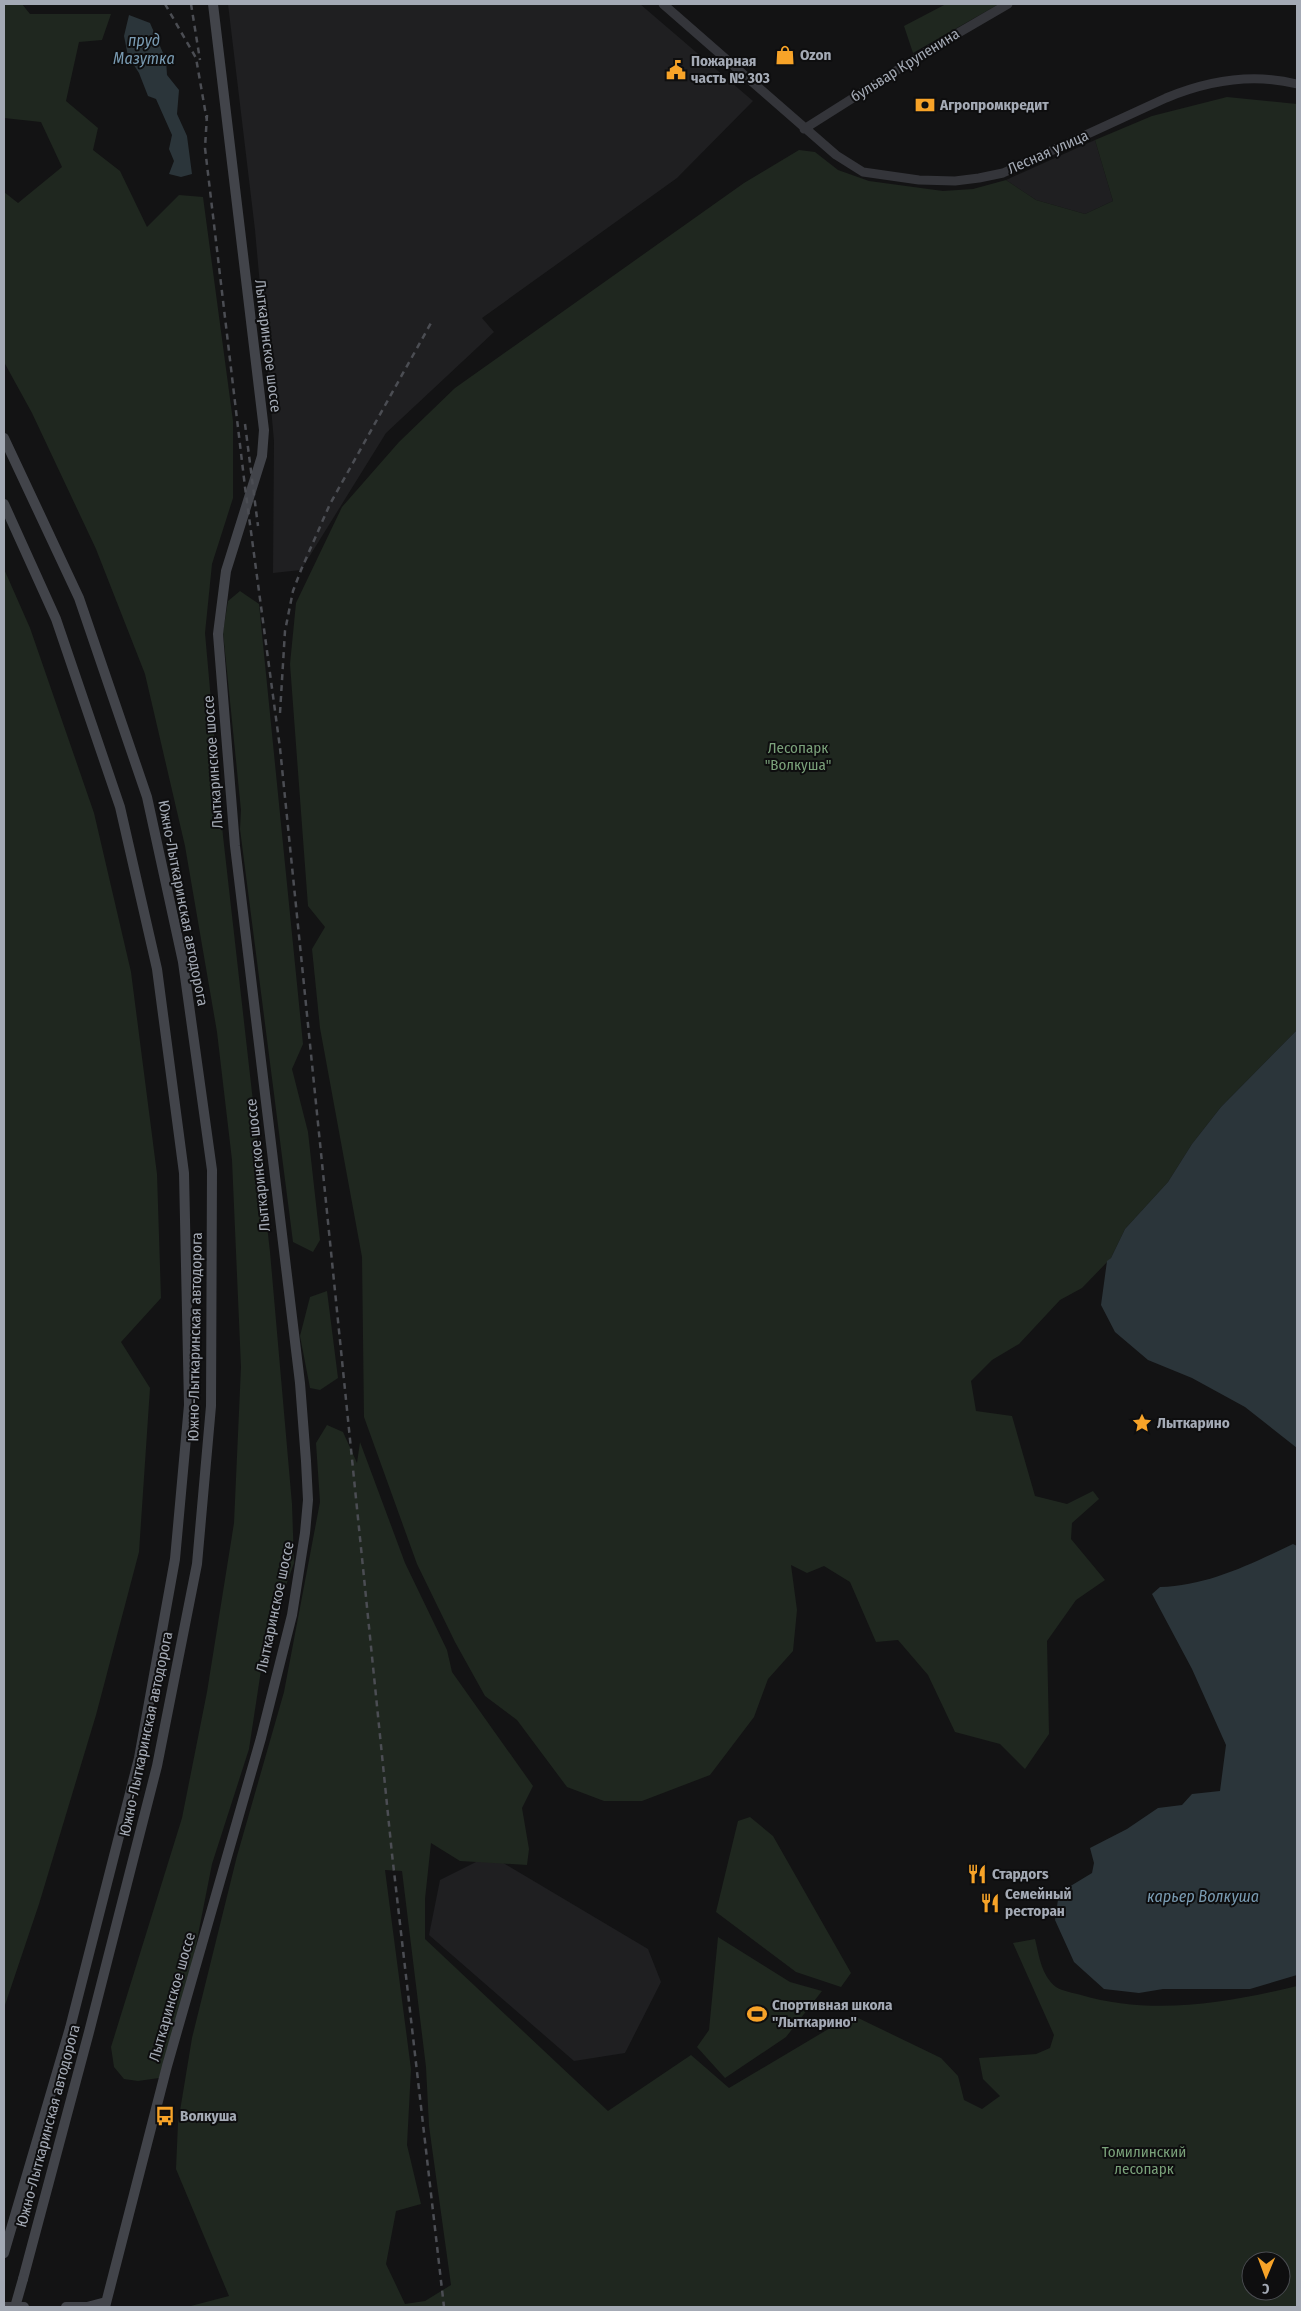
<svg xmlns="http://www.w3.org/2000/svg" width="1301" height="2311" viewBox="0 0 1301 2311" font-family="'Fira Sans Condensed',sans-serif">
	<rect width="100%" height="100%" fill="#131314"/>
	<path fill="#1f1f21" d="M228 4H640L753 101 677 178 482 318 494 332 386 433 301 570 273 573 274 441 255 230Z
		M1095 140 1113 201 1085 214 1036 200 1006 180Z
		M490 1855 648 1949 661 1982 625 2053 574 2061 429 1935 440 1880Z"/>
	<path fill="#1f271f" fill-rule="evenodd" d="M4 4H22L30 14H111L102 40 79 42 66 101 98 128 93 150 120 171 147 227 179 195 203 197 233 421V498L212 564 205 633 223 836 270 1252 292 1504 294 1563 265 1644 249 1749 212 1864 192 1965 159 2078 138 2081 124 2079 114 2067 111 2047 182 1818 207 1692 234 1523 241 1367 232 1160 217 1032 185 846 145 674 96 549 32 413 4 362V192L18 203 62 167 41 122 4 118Z
		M946 4H999L913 53 904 26Z
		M1227 97 1297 104V1030L1221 1107 1192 1144 1168 1182 1125 1229 1111 1258 1082 1288 1060 1300 1019 1344 992 1360 971 1381 976 1411 1012 1416 1035 1496 1067 1504 1093 1491 1099 1499 1072 1523 1071 1539 1105 1580 1076 1600 1047 1641 1049 1734 1025 1769 1000 1744 955 1732 928 1675 898 1640 876 1642 850 1582 824 1566 807 1573 791 1565 797 1610 793 1651 768 1679 754 1717 710 1775 642 1801H604L567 1787 517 1720 485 1696 455 1642 417 1564 364 1417 362 1257 320 1028 312 949 325 927 308 906 290 664 296 603 342 507 399 442 455 388 744 183 799 150 815 152 838 170 869 181 943 191 973 189 1006 180 1036 200 1085 214 1113 201 1095 140 1152 116Z
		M4 569 30 628 94 813 131 972 157 1174 161 1298 121 1342 150 1388 139 1552 96 1715 39 1904 4 2008Z
		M240 591 259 604 303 1044 292 1069 308 1132 320 1240 313 1252 293 1242 240 829 241 810 223 632 228 601Z
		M327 1291 338 1378 320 1390 310 1388 300 1336 310 1297Z
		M327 1425 343 1432 357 1463 360 1442 405 1563 447 1650 452 1672 533 1786 522 1808 529 1849 527 1865 460 1861 431 1843 425 1899V1939L608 2111 691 2055 729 2088 852 2015 941 2058 958 2076 964 2100 982 2109 1000 2096 983 2079 979 2058 1036 2054 1050 2048 1054 2035 1013 1943 1035 1939C1039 1955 1041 1975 1056 1987 1062 1991 1074 1993 1081 1995 1152 2016 1227 2003 1297 1986V2307H187L229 2296 176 2169 178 2123 192 2038 237 1856 284 1692 320 1502 316 1443ZM385 1870 402 1871 426 2067 429 2126 451 2285 425 2301 405 2304 386 2264 396 2211 421 2204 407 2145 411 2069ZM1251 2261H1281V2291H1251Z
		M750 1817 773 1836 851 1973 841 1987 796 1972 716 1912 738 1821Z
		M718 1937 790 1982 822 1991 786 2037 725 2078 697 2047 709 2030Z"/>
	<path fill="#2b353a" d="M129 15 150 23 166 60 167 75 179 90 177 114 187 136 192 174 181 177 169 174 174 161 169 149 172 135 156 99 148 96 139 73 128 56 124 36Z
		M1297 1030V1448L1245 1407 1192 1378 1148 1360 1115 1332 1101 1305 1107 1261 1111 1258 1125 1229 1168 1182 1192 1144 1221 1107Z
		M1293 1544 1297 1546V1975L1250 1989H1163L1139 1993 1104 1989 1074 1962 1055 1920 1059 1893 1092 1873 1094 1863 1090 1848 1127 1829 1158 1808 1182 1805 1192 1794 1220 1791 1226 1745 1192 1669 1152 1594 1160 1587C1207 1586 1251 1564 1293 1544Z"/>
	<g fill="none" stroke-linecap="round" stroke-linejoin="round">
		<path stroke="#34353a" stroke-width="9" d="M663 4 836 155 863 172 919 180 955 181 979 178 1003 173 1166 98C1207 81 1253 73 1297 84
			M804 129 929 50 1008 4"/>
		<path stroke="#42444a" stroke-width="10" d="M4 438 79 598 147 797 183 962 212 1170 211 1406 197 1564 157 1766 89 2032 23 2279
			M4 504 56 619 120 807 157 969 184 1173 189 1405 175 1559 139 1758 70 2028 4 2253
			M4 2307H24
			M66 2307H87L106 2302
			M105 2307 167 2066 261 1738 292 1615 305 1533 308 1500 306 1461 300 1383 235 846 218 634 226 571 262 456 264 430 213 4"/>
		<path stroke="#4b4d53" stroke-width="2.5" stroke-dasharray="6 5" stroke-linecap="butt" d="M165 4 196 58 207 121
			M191 4 200 60
			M207 115 205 148 245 487 280 748 392 1854 444 2307
			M245 424 258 526
			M280 713 285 631 293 591 301 570 330 504 431 323"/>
		<path stroke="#42444a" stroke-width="10" d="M15 2307 23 2279"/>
	</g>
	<defs>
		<symbol id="shop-bare" viewBox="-9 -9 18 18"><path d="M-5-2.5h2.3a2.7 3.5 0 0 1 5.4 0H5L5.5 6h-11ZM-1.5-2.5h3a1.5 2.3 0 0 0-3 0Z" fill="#f7a328" stroke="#0e0e0f" stroke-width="2.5" paint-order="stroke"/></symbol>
		<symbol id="civic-bare" viewBox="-9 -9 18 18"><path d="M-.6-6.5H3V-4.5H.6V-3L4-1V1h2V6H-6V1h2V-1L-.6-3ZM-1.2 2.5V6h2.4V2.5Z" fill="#f7a328" stroke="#0e0e0f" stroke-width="2.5" paint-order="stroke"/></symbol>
		<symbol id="bank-bare" viewBox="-9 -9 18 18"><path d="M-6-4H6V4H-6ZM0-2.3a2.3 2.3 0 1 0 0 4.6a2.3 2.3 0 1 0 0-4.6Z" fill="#f7a328" stroke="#0e0e0f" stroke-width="2.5" paint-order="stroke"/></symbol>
		<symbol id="sight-bare" viewBox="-9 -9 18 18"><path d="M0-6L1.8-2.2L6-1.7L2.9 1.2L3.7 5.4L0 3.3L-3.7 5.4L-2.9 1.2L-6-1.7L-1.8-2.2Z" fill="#f7a328" stroke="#0e0e0f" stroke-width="2.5" paint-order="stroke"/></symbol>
		<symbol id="restaurant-bare" viewBox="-9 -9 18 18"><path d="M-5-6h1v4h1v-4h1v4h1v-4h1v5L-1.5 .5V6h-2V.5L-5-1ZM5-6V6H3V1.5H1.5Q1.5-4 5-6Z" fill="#f7a328" stroke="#0e0e0f" stroke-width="2.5" paint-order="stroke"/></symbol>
		<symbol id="stadium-bare" viewBox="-9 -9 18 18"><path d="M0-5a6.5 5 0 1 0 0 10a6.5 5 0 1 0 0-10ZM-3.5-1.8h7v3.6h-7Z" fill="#f7a328" stroke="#0e0e0f" stroke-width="2.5" paint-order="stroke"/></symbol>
		<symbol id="bus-bare" viewBox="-9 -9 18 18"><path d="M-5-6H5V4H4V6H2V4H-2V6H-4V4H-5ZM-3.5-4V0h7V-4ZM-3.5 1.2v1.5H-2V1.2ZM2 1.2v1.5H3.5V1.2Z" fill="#f7a328" stroke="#0e0e0f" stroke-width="2.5" paint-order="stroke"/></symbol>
	</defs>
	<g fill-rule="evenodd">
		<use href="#shop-bare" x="771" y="41" width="28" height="28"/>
		<use href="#civic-bare" x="662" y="56" width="28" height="28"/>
		<use href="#bank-bare" x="911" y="91" width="28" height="28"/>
		<use href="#sight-bare" x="1128" y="1409" width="28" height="28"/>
		<use href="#restaurant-bare" x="963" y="1860" width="28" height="28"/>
		<use href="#restaurant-bare" x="976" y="1889" width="28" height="28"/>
		<use href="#stadium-bare" x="743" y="2000" width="28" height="28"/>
		<use href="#bus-bare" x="151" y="2102" width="28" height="28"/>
	</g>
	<g text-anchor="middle" stroke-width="4" stroke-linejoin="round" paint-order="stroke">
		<g font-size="15" font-weight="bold" fill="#a4aab5" stroke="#0e0e0f" text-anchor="start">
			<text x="800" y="60">Ozon</text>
			<text x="691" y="66">Пожарная<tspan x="691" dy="17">часть № 303</tspan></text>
			<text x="940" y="110">Агропромкредит</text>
			<text x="1157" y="1428">Лыткарино</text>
			<text x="992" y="1879">Стардогs</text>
			<text x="1005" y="1899">Семейный<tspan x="1005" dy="17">ресторан</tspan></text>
			<text x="772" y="2010">Спортивная школа<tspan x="772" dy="17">"Лыткарино"</tspan></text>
			<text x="180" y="2121">Волкуша</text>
		</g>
		<g font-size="15" fill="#a4aab5" stroke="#0e0e0f">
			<text transform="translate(905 65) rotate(-32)" y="5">бульвар Крупенина</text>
			<text transform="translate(1048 152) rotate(-24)" y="5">Лесная улица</text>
			<text transform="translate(268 346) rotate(83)" y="5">Лыткаринское шоссе</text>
			<text transform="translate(213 762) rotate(-94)" y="5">Лыткаринское шоссе</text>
			<text transform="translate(183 903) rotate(79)" y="5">Южно-Лыткаринская автодорога</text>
			<text transform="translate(258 1165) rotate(-96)" y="5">Лыткаринское шоссе</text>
			<text transform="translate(195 1337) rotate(-89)" y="5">Южно-Лыткаринская автодорога</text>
			<text transform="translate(275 1607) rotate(-78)" y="5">Лыткаринское шоссе</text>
			<text transform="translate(146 1734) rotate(-78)" y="5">Южно-Лыткаринская автодорога</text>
			<text transform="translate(172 1997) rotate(-74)" y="5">Лыткаринское шоссе</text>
			<text transform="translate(48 2126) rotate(-75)" y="5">Южно-Лыткаринская автодорога</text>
		</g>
		<g font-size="15" fill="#7aa17a" stroke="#0e0e0f">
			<text x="798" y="753">Лесопарк<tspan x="798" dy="17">"Волкуша"</tspan></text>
			<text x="1144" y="2157">Томилинский<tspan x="1144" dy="17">лесопарк</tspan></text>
		</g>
		<g font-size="16" font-style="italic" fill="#799bb2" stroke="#0e0e0f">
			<text x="144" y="46">пруд<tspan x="144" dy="18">Мазутка</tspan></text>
			<text x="1203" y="1902">карьер Волкуша</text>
		</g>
	</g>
	<rect width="1301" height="2311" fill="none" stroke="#a4aab5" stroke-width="10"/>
	<g transform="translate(1266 2276) rotate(181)"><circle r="24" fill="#0e0e0f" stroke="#4a4c51"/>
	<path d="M0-4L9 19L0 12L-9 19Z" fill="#f7a328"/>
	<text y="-8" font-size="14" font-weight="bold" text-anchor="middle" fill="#a4aab5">С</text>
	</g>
</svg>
